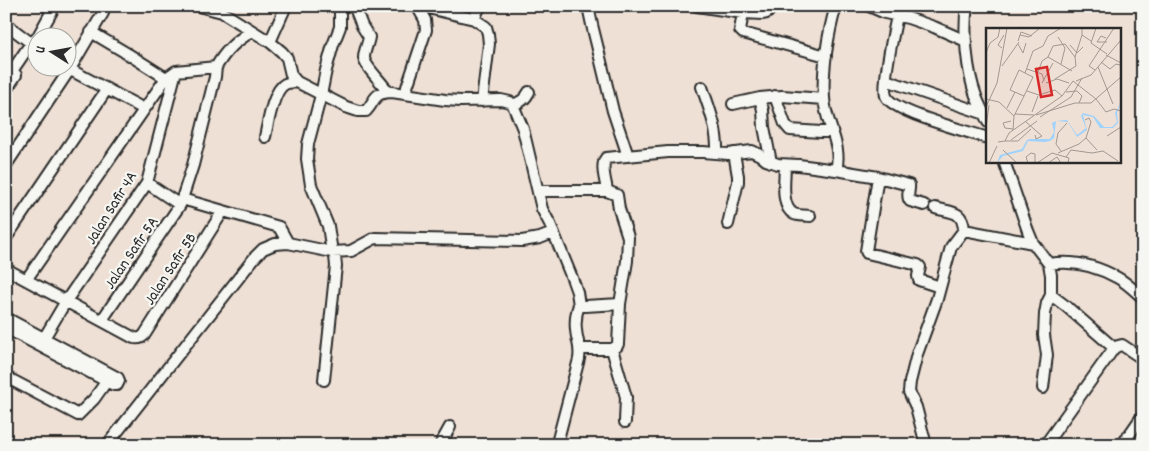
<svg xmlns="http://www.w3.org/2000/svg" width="1149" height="451" viewBox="0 0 1149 451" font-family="Dekko,sans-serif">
	<rect width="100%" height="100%" fill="#efe0d5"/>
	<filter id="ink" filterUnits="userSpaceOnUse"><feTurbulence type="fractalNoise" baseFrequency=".02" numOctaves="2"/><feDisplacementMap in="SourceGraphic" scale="10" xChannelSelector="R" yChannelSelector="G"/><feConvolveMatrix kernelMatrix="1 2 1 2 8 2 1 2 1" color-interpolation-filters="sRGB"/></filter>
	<g filter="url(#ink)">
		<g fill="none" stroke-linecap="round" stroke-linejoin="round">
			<defs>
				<path id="minor" d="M198 6 222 12 270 42 282 52 287 58 291 75 297 82 346 107 358 111H366C377 99 372 93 392 92L445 100 461 101 501 100 510 102 513 105 523 129 542 209 550 224 572 278 577 292 579 305 585 306 620 304
					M420 6 474 19 486 27 488 34 489 44 482 101
					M588 6 592 25 597 45 613 111 628 156
					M697 6 743 13 763 14C768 14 770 11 772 6
					M869 6 885 13 908 18 934 27 966 41
					M967 6C963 32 967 72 976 96 979 105 984 113 988 122
					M355 8 362 26 369 37C368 44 364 51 364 58 365 67 383 83 388 92
					M743 13 740 30 743 33 826 56
					M897 16C894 30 882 85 886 96 892 112 969 132 988 138
					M474 19 480 6
					M6 24 31 43 36 45
					M91 32 128 54 166 78
					M270 42 286 6
					M67 68 144 109
					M6 80 31 43 37 38 52 11 46 6
					M886 80 985 114
					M702 87C709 108 718 129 717 153
					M6 90 16 75
					M405 93 426 30 425 20 417 6
					M775 96 785 124 790 130 821 132H832
					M760 98 763 110 764 127 771 162
					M733 104 760 98 782 96 824 99
					M513 105C520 102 525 100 529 92
					M265 137C268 124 273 90 285 84 289 82 293 83 297 82
					M1004 161 1028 231 1033 243 1049 264 1051 275V295L1047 303 1045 314 1044 335 1047 355 1043 388
					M6 165 70 69 103 13
					M785 165C785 178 780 207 794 214 798 216 805 215 810 216
					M836 170 878 177 909 185C910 190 906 196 910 201L924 205
					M878 177 866 251 867 253 918 265 920 267 918 276 919 280 940 287
					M147 183 180 205
					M538 191H607C606 181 600 166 606 158L668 152H703L728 154 752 151 760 155 766 160 778 164 799 165 836 170C843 145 825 123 824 98 822 70 828 33 836 6
					M607 191 617 195 619 209 628 237 627 261 620 304 618 344 617 346 612 349 626 397 625 422
					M182 199 279 227 288 243
					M935 208C951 213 963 210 964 230
					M728 224 738 182V176L734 153
					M6 238 107 89
					M1049 264C1073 260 1097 266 1118 278 1127 283 1135 291 1143 298
					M6 269 134 338C139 339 142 338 145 334L223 211
					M26 280 166 78 176 71 216 67C227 49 235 42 252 31
					M1051 295 1067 307 1114 348
					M6 318 118 378 119 381 117 385H114L6 328
					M102 320 180 205 193 165 215 77 216 67
					M40 345 66 301 147 183 176 71
					M581 349H612
					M6 377 78 415 94 399 111 375
					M324 380 336 266 335 256 332 252 328 226 311 185 307 159 308 144 321 95 326 70 333 45 340 27V6
					M557 443 579 359C581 346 577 342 576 330 575 321 576 313 579 305
					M107 445 255 257 263 249 275 244 288 243 332 252 351 251 375 238 522 241 540 238 553 233
					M440 445 450 427
					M926 445 916 407 909 392 910 382 917 354 937 299 951 247 964 230 1033 243
					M1045 445 1114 348 1118 346 1122 345 1143 359
					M1122 445 1143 415"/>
			</defs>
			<use href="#minor" stroke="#2b2b2b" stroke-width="14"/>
			<use href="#minor" stroke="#f6f6f2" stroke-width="10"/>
		</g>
	</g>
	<g text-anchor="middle" stroke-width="4.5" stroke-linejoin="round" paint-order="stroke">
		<g font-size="16" fill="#2b2b2b" stroke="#f6f6f2">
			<text transform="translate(110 207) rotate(-58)" y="6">Jalan Safir 4A</text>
			<text transform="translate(130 252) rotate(-56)" y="6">Jalan Safir 5A</text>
			<text transform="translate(169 268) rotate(-57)" y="6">Jalan Safir 5B</text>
		</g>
	</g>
	<g transform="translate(986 28)">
		<rect width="135" height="135" fill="#efe0d5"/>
		<path d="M135 74 131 85 132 95 127 100H114L107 89 97 87 101 102 91 109 82 94 70 93 68 110 64 113 58 114 42 113 37 123 17 128 11 135 14 127 36 121 41 112 44 111H64L68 104 66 95 70 93 81 92 91 107 100 100 95 88 97 85 108 88 118 99H126L131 94 129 85Z" fill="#9fd2fc"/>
		<path fill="none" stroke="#a19891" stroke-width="1" d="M96 0V7L105 13M110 0 105 15 121 26M34 7 43 9 54 0M72 9 79 20 75 36M120 10 115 8 111 14H121M32 13 35 4 46 8M32 16 37 25 40 15M84 17 91 25 97 19M16 20 12 17 18 7M0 25 4 15 12 9 14 0M120 27 135 35M62 29 67 18 79 16 89 29M115 34 124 41 130 36 134 37M16 38 33 14M112 39 127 76M41 41 56 46 58 53M109 42 103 38 128 0M52 44 56 33 62 29 86 43M39 45 47 23 57 18 62 8 75 0M69 51 90 38 89 29 96 7M90 53 105 47 135 12M56 55 67 35M60 55 71 51 83 55M41 63 56 68M80 64 91 63 96 68 93 75M56 66 69 62 76 68M0 71 13 74 28 88M0 79 11 55 21 0M21 80 29 64M46 84 52 68M29 86 48 87M50 87 89 75H105L135 49M54 89 85 69 96 50M25 93 17 95 19 100 27 101M40 94 56 108 50 111 49 107M0 100 3 77M27 102 28 88 38 68 24 62 33 42 47 49 38 68M121 108 135 99M100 110 111 122M25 112 51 93M19 113H32L45 101M12 114 19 113 23 105 76 68 87 53 110 71 120 84 128 81 135 83M17 122 31 135M75 123 70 116 72 105 81 95M72 125 93 116 100 110 105 94 103 90 99 92M80 129 85 122 106 125 117 123 132 133M3 135 11 118M42 135 40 129 45 125 49 126V135M51 135 66 125 83 130 82 135M62 135 71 129 75 135"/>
		<path fill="#d62828" fill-opacity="0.15" stroke="#d62828" stroke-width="2.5" d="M61 39 66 67 55 69 50 41Z"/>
		<rect width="135" height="135" fill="none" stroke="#2b2b2b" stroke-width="2.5"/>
	</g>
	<rect width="1149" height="451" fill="none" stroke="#f6f6f2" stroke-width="25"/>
	<rect x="12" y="12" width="1124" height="426" fill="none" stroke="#2b2b2b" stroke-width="2" filter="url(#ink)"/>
	<g transform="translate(52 52) rotate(281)"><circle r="24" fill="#f6f6f2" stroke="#a5a5a2"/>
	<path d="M0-4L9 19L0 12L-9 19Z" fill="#2b2b2b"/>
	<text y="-8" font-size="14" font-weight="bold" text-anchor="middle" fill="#2b2b2b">U</text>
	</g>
</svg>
